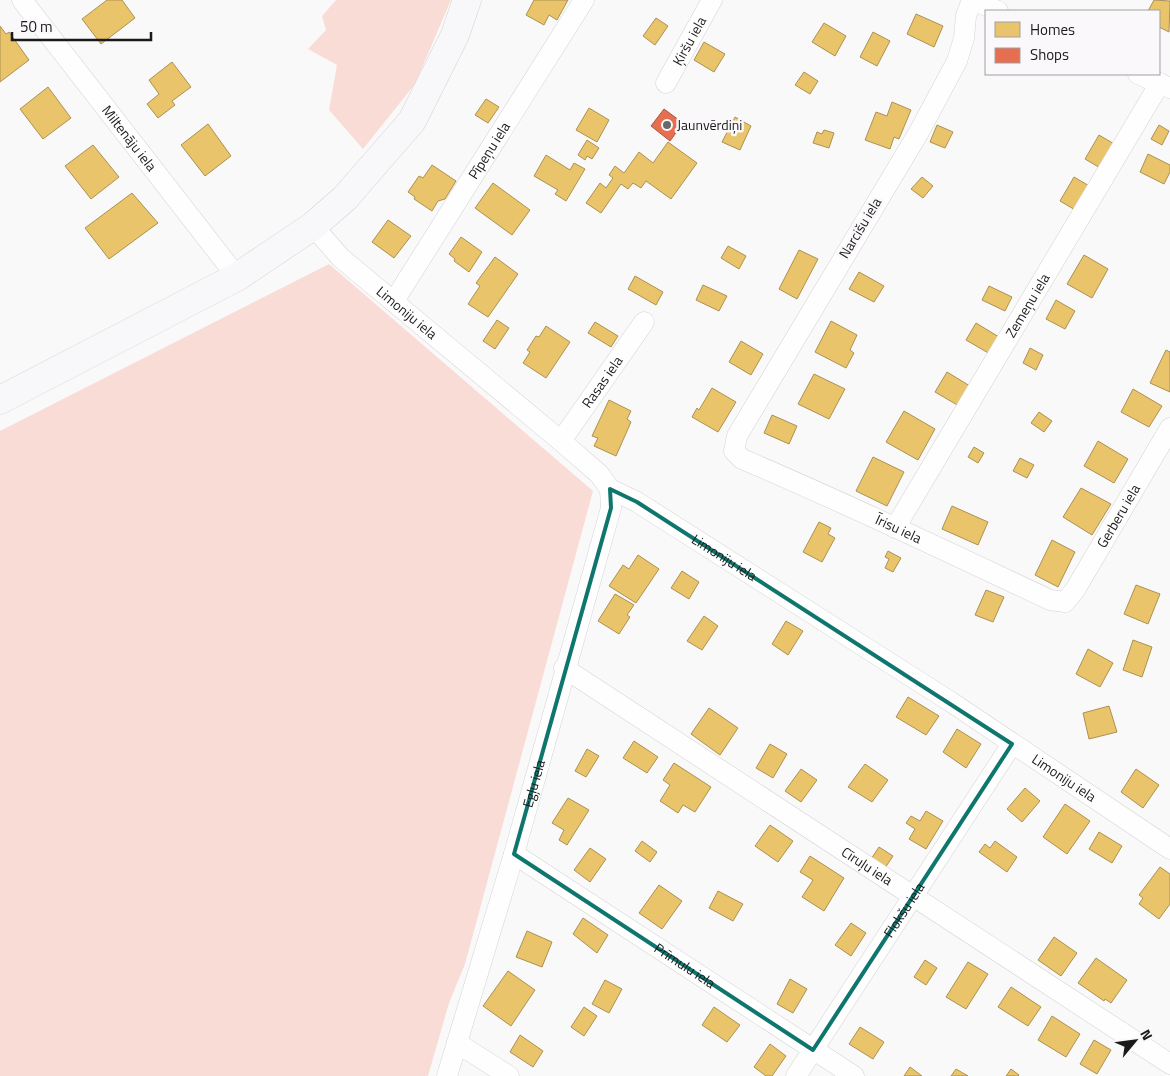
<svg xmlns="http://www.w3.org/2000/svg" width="1170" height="1076" viewBox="0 0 1170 1076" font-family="'Titillium Web',sans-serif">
	<rect width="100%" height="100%" fill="#faf9fa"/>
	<path fill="#fadcd7" d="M336 0H451L415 84 363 149 329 110 337 65 308 49 326 30 322 16Z
		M329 264 593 491 465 964 449 1003 428 1076H0V431Z"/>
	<path fill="#e9c46a" stroke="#ab9152" d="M107 0H122L135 18 101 44 82 19Z
		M534 0H568L557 20 549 15 544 25 526 15Z
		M1154 0 1170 1 1169 32 1159 27V11H1148Z
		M916 14 943 26 934 47 907 34Z
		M656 18 668 26 655 45 643 36Z
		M824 23 846 36 835 56 812 42Z
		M0 26 6 34 9 32 29 60 0 82Z
		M873 32 890 41 877 66 860 57Z
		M704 42 725 54 714 72 694 60Z
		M172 62 191 87 172 101 175 105 158 118 147 104 159 94 149 80Z
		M804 72 818 81 810 94 795 85Z
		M48 87 71 118 43 139 20 109Z
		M486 99 499 107 488 123 475 115Z
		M892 102 911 110 899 139 894 137 890 149 865 140 876 112 887 116Z
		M589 108 609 120 597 142 576 130Z
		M735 117 751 126 740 150 722 142Z
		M208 124 231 156 205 176 181 145Z
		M937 125 953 132 945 148 930 142Z
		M1159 125 1169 131 1162 145 1151 139Z
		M824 130 834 133 829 148 813 143 817 132 822 134Z
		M1099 135 1116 145 1102 169 1085 159Z
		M587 140 599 148 592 159 587 156 585 160 578 155Z
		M668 142 697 163 671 199 646 181 641 188 633 183 628 189 621 184 601 213 586 203 600 183 606 188 613 178 609 175 615 166 624 173 639 152 653 163Z
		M93 145 119 177 91 199 65 166Z
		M1148 154 1170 165V172L1164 184 1140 172Z
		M546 155 570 170 574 163 585 169 566 201 555 194 558 190 534 176Z
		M432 165 456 181 445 199 438 201 432 211 414 199 415 197 408 192 419 176 423 178Z
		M922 177 933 186 923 198 911 189Z
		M1074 177 1091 187 1077 211 1060 201Z
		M493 183 530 210 512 235 475 208Z
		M132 193 158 223 109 259 85 228Z
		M388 220 411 236 394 258 372 242Z
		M461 237 482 252 469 272 454 261 455 259 449 254Z
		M728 246 746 256 739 269 721 258Z
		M799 250 818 259 797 299 779 289Z
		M1084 255 1108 269 1092 298 1067 284Z
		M495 257 518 274 488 317 468 304 480 286 476 283Z
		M859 272 884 286 874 302 849 289Z
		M635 276 663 292 656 305 628 289Z
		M703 285 727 296 719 311 696 300Z
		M989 286 1012 297 1005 311 982 300Z
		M1056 300 1075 311 1065 329 1046 319Z
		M497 320 509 328 495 349 483 341Z
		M831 321 857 335 850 350 854 353 846 368 815 352Z
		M595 322 618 336 611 347 588 333Z
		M976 323 999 337 990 354 966 340Z
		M546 326 570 342 546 378 523 363 530 352 527 350 536 336 539 337Z
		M741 341 763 354 751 375 729 362Z
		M1030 348 1043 355 1036 370 1023 363Z
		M1166 350 1170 352V392L1150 383Z
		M947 372 970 386 959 406 935 392Z
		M814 374 845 389 829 419 798 404Z
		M712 388 736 402 718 432 692 417 697 408 699 410Z
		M1133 389 1162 406 1149 427 1121 412Z
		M609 400 631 411 627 419 631 422 616 456 594 446 598 438 592 436Z
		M904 411 935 429 918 460 886 442Z
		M1039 412 1052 421 1044 432 1031 423Z
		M772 415 797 426 789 444 764 433Z
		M1098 441 1128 459 1114 483 1084 466Z
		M974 447 984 453 978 463 968 457Z
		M873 457 904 472 887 506 856 491Z
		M1020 458 1034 465 1027 478 1013 471Z
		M1081 488 1111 504 1092 535 1063 517Z
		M952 506 988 522 978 545 942 529Z
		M819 522 831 528 828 534 835 538 822 562 803 552Z
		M1052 540 1075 552 1058 587 1035 575Z
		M888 551 901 558 893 572 885 568 889 559 885 557Z
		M638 555 659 569 636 603 609 586 623 565 629 569Z
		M682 571 699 582 689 599 671 588Z
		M1136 585 1160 594 1148 624 1124 614Z
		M986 590 1004 597 993 622 975 615Z
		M615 594 634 605 627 615 630 617 619 634 598 621Z
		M704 616 718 626 702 650 687 641Z
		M786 621 803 631 788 655 772 644Z
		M1133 640 1152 647 1142 677 1123 670Z
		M1088 649 1113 663 1100 687 1076 674Z
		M908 697 939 716 926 735 896 717Z
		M1109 706 1117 732 1089 739 1083 713Z
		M709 708 738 728 720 755 691 734Z
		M957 729 981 744 966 768 943 752Z
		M634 741 658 757 647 773 623 758Z
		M770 744 787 754 773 778 756 768Z
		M587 749 599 756 586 777 575 771Z
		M674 763 711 787 695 812 683 805 678 813 660 801 670 785 663 780Z
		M865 764 888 780 872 802 848 787Z
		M801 769 817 780 801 802 785 791Z
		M1136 769 1159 785 1143 808 1121 792Z
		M1025 788 1040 801 1022 822 1007 809Z
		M568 798 589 810 567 845 559 840 564 830 552 823Z
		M1065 804 1090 821 1067 854 1043 837Z
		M926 811 943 821 926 849 909 839 915 829 906 823 911 816 920 821Z
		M770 825 793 841 778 862 755 846Z
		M1099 832 1122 846 1112 863 1089 849Z
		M642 841 657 852 650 862 635 851Z
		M995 841 1017 857 1007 872 979 852 985 844 990 848Z
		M879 847 893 856 885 868 871 859Z
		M590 848 606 859 590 882 574 870Z
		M810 856 844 878 824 911 802 897 813 880 800 872Z
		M1160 867 1170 874V904L1159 919 1139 904 1143 898 1139 895Z
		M659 885 682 901 662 929 639 913Z
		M718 891 743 904 733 921 709 908Z
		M583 918 608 935 597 953 573 934Z
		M851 923 866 933 851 956 835 945Z
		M527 931 552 942 542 967 516 957Z
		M1054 937 1077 953 1061 976 1038 960Z
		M1096 958 1127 980 1111 1003 1105 999 1104 1001 1078 983Z
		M925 960 937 968 926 985 914 977Z
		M968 962 988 974 966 1009 946 997Z
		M508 971 535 990 511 1026 483 1006Z
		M790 979 807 989 793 1013 777 1004Z
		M605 980 622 989 609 1013 592 1004Z
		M1011 987 1041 1007 1028 1026 998 1007Z
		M584 1007 597 1016 584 1036 571 1027Z
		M714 1007 740 1025 727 1042 702 1025Z
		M1052 1016 1080 1034 1066 1057 1038 1040Z
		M860 1027 884 1042 873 1059 849 1044Z
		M520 1035 543 1051 533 1067 510 1052Z
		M1094 1040 1111 1050 1097 1074 1080 1064Z
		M770 1044 786 1056 772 1076H766L754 1067Z
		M910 1067 922 1076H904Z
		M956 1069 968 1076H951Z
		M1011 1069 1019 1075 1018 1076H1006Z"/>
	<path fill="#e76f51" stroke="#aa5641" d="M664 109 683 123 670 141 651 126Z"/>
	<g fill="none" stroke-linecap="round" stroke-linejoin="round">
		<defs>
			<g id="minor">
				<path id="s1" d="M22 0 237 277"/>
				<path id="s2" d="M972 0 966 16 964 38 957 61 919 132 737 436 734 451 742 459C846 503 948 552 1050 600L1065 602 1075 590 1170 428"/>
				<path d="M973 0 998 11"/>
				<path d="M1138 74 1170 88"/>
				<path id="s3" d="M666 83 712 0"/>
				<path id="s4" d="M313 226 341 258 561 441 599 474 610 489 637 502 951 702 1170 849"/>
				<path id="s5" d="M394 301 584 0"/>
				<path id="s6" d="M561 441 644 322"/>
				<path id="s7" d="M895 528 1160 83"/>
				<path id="s8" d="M564 668 1170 1064"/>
				<path id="s9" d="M514 854 854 1076"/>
				<path d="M457 1043 509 1076"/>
				<path id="s10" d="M447 1076 514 854 611 508 610 489"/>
				<path id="s11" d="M796 1076 1012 744"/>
			</g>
			<path id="secondary" d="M0 400 237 277 313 226 345 198 412 121 455 35 467 0"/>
		</defs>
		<use href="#minor" stroke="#d4d3d4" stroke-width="21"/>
		<use href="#secondary" stroke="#d4d3d4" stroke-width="29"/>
		<use href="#minor" stroke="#fefefe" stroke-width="20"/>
		<use href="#secondary" stroke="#f8f8fa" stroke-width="28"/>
	</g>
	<path fill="none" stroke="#0f766e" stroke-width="4" stroke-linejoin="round" d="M610 489 637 502 1012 744 813 1050 514 854 611 508Z"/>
	<circle fill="#696869" stroke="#fbf8fb" stroke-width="2" cx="667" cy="125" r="5"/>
	<g text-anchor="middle" stroke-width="5" stroke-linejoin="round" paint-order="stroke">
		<g font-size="14" fill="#1b1a1b" stroke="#fbf8fb">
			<text dy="5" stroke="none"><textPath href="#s3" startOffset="48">Ķiršu iela</textPath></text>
			<text dy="5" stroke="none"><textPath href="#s1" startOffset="175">Miltenāju iela</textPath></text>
			<text dy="5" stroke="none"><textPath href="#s5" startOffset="178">Pīpeņu iela</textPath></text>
			<text transform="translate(860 228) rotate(-59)" y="5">Narcišu iela</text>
			<text dy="5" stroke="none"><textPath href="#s7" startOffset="259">Zemeņu iela</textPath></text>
			<text dy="5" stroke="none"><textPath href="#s4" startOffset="128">Limoniju iela</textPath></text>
			<text dy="5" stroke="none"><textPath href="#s6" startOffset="72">Rasas iela</textPath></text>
			<text dy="5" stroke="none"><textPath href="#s2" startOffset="980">Gerberu iela</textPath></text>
			<text dy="5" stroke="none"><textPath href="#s2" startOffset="696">Īrisu iela</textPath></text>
			<text dy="5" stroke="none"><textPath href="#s4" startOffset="531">Limoniju iela</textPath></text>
			<text dy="5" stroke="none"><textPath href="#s4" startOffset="936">Limoniju iela</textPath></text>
			<text dy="5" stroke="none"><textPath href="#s10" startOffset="305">Egļu iela</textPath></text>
			<text dy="5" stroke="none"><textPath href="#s8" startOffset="362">Cīruļu iela</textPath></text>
			<text dy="5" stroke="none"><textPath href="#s11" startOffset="198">Flokšu iela</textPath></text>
			<text dy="5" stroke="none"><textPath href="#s9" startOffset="204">Prīmulu iela</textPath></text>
		</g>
		<g font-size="14" fill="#1b1a1b" stroke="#fbf8fb" text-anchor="start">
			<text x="677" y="130">Jaunvērdiņi</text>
		</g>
	</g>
	<rect x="985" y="10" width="175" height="65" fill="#fbf8fb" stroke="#a19fa1"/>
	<rect x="995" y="22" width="25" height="15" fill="#e9c46a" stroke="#a19fa1"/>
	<text x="1030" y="35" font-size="15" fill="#1b1a1b">Homes</text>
	<rect x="995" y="48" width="25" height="15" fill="#e76f51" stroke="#a19fa1"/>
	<text x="1030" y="60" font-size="15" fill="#1b1a1b">Shops</text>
	<g transform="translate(1135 1041) rotate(61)" stroke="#fbf8fb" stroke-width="4" paint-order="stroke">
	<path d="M0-4L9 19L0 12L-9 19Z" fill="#1b1a1b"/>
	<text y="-8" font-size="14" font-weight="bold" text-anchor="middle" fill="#1b1a1b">N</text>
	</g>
	<path d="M12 32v8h139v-8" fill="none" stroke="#1b1a1b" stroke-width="2.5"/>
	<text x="20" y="32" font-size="15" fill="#1b1a1b" stroke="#fbf8fb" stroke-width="4" paint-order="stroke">50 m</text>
</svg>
